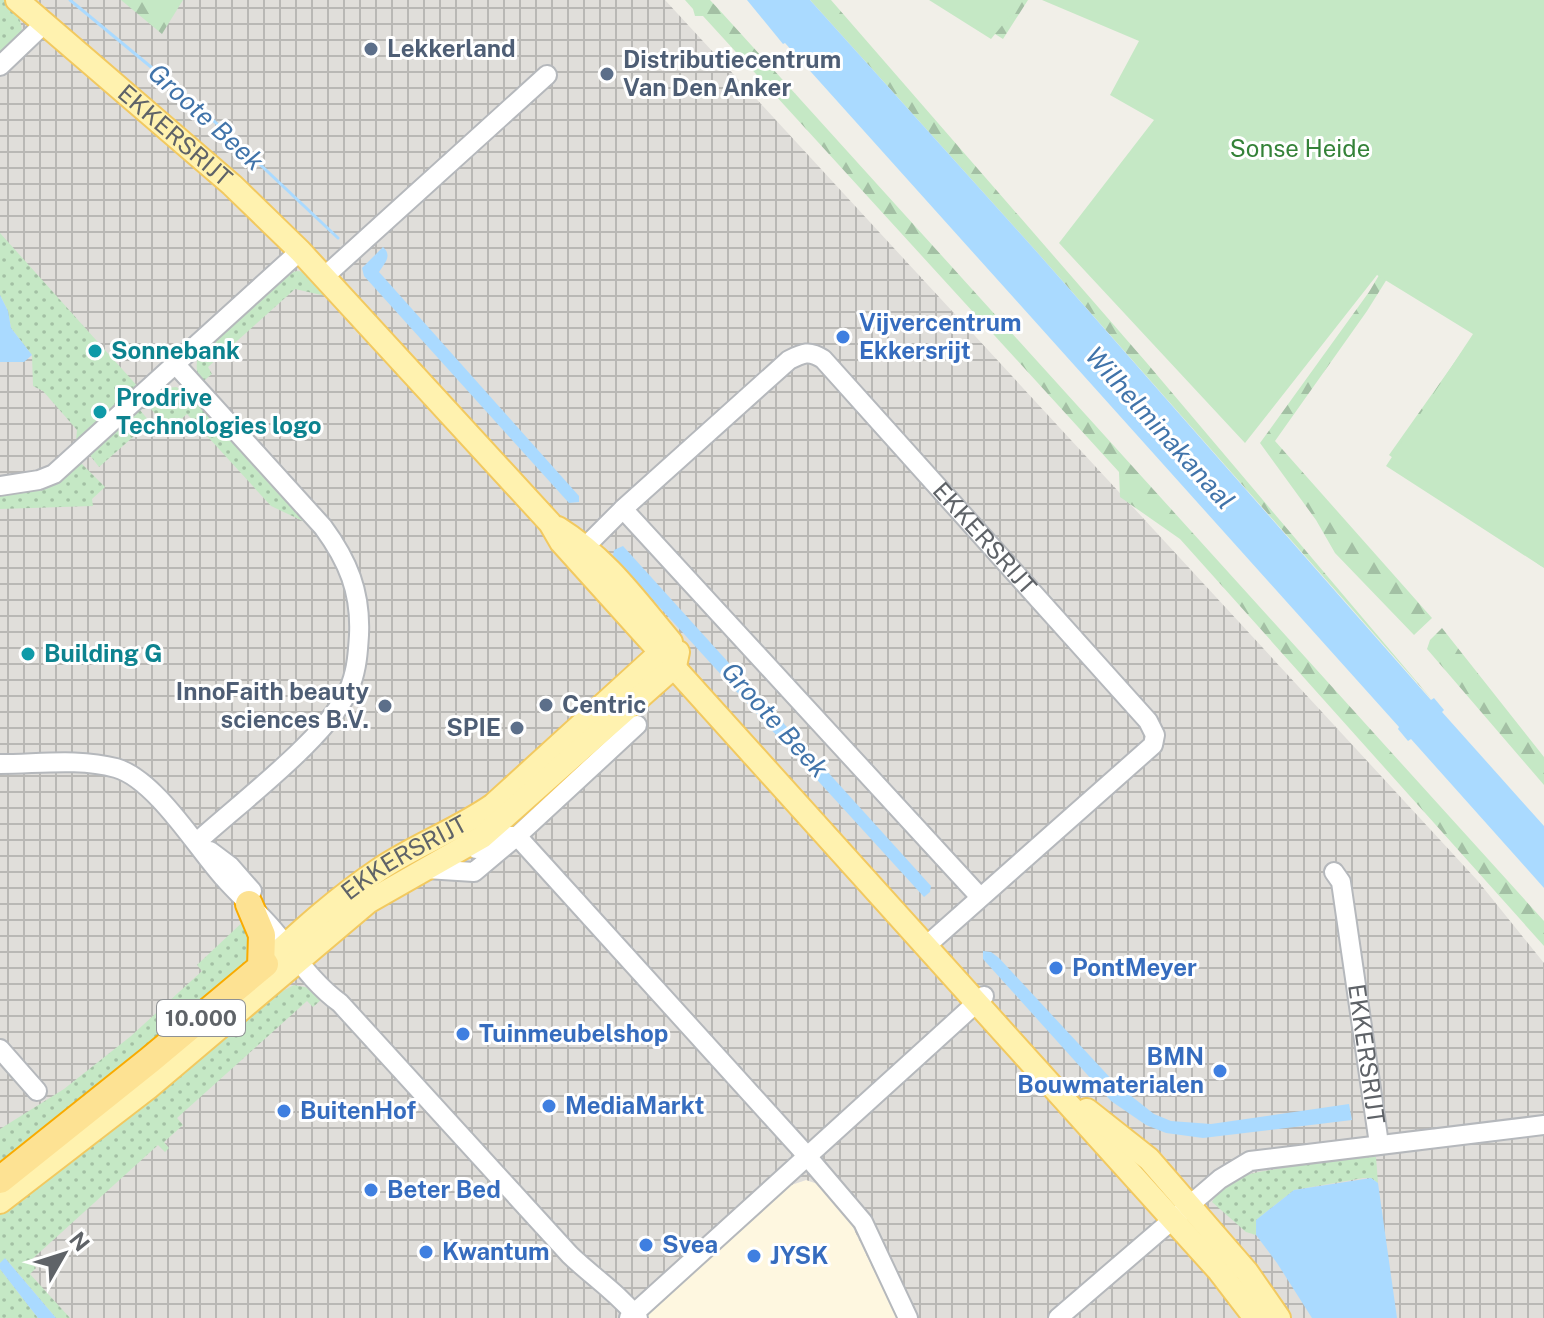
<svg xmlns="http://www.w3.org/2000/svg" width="1544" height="1318" viewBox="0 0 1544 1318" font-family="'Public Sans',sans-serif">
	<defs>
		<pattern id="industrial-grid" width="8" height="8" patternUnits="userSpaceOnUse" patternTransform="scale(2)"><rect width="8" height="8" fill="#e0deda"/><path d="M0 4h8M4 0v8" fill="none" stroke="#b9b8b5"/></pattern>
		<pattern id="grass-dots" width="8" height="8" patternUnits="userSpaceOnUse" patternTransform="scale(2)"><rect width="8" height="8" fill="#c5e8c5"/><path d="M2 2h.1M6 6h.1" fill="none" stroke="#a3c0a4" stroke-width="1.8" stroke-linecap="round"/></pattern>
		<pattern id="forest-firs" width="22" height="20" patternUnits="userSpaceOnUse" patternTransform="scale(2)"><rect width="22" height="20" fill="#c5e8c5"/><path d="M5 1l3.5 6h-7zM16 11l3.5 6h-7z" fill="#a3c0a4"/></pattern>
	</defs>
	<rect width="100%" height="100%" fill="#f1efe8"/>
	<path fill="#fef7e0" d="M806 1180 821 1185 847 1215 897 1318H645L789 1186Z"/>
	<path fill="url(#industrial-grid)" d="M0 0H665L1477 880 1544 963V1318H897L847 1215 821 1185 806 1180 788 1186 645 1318H0Z"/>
	<path fill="url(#grass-dots)" d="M0 0H4C16 11 22 18 22 35L0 59Z
		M0 233 140 389 80 445 76 441 77 430 43 391 33 386 32 355 11 328 8 311 0 295Z
		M297 271 305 272 335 298 295 289 208 367 212 374 201 383C196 371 194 362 202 351L287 274Z
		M176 387 190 393 305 522 271 506 187 414 170 429 146 404 166 388Z
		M139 409 150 422 99 467 89 454Z
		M81 463 105 487 92 499 93 506 0 509V493L67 473Z
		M248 917 251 967 0 1172V1129L64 1089 131 1036 202 971 197 965Z
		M294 985 310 988 322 999 313 1007 307 1001 177 1118 183 1125 164 1142 169 1148 165 1152 158 1145 30 1261 36 1268 30 1274 70 1318H56L6 1259 0 1263V1212L96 1135 173 1083 281 992Z
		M1376 1157 1378 1183 1371 1178H1363L1294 1190 1256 1220V1235L1246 1232 1212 1202C1229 1174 1254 1173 1283 1168 1295 1166 1307 1161 1319 1159 1338 1157 1357 1158 1376 1157Z
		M0 1269 38 1318H0Z"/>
	<path fill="url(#forest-firs)" d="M121 0H183L162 34Z
		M685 0H710L723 14 1544 921V946L1180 539 1120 497 1119 472 703 16H695L693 9Z
		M810 0H831L1146 362 1434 702 1036 251Z
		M941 0H1028L1003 39Z
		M1471 121 1541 566 1389 455 1478 329 1392 271 1367 311 1275 441 1432 618 1414 635 1335 553 1316 520 1260 443 1369 292Z
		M1442 628 1544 757V785L1427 649 1430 640Z"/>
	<path fill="#c5e8c5" d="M929 0H1023L991 39Z
		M1042 0H1544V568L1386 466 1473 334 1377 275 1245 443 1059 243 1154 120 1110 95 1139 41Z"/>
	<path fill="#aadaff" d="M747 0H810L1036 251 1431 700 1434 698 1444 710 1442 712 1544 826V888L1411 739 1408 741 1398 729 1399 727 785 43 783 44Z
		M383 247C393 256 384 264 379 272L579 496V502L569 503 364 276 362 268Z
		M0 295 8 311 11 328 32 355 24 362H0Z
		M623 546 931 886 930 892 924 897 622 566 613 556 614 550Z
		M983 951 991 952 999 958 1116 1084 1154 1114 1171 1121 1211 1124 1349 1104 1352 1120 1203 1138 1166 1133 1146 1125 1111 1101 983 959Z
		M1371 1178 1378 1183 1397 1318H1312L1277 1263 1256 1235V1220L1294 1190Z
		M5 1258 56 1318H38L0 1269V1263Z"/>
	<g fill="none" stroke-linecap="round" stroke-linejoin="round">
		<path stroke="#aadaff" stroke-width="3" d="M70 0 197 105 338 238"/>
		<defs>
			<g id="minor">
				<path d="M0 66 44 24"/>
				<path d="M325 276 547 75"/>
				<path d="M177 366 323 527C348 561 361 592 359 635 358 651 357 668 351 684 335 732 237 805 197 842"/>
				<path d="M0 486 39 480 54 474 300 251"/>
				<path d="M623 509 980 897"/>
				<path id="s1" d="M577 555 623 509 789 360C803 353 809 350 823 359L1148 721 1155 735 1153 745 926 946"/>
				<path d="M0 764C38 764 79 758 116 768 155 779 197 848 223 877 238 894 255 909 270 926 293 952 311 982 340 1003L570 1255C593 1277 618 1293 638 1318"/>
				<path d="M476 849 502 836H517L800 1148 863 1222 908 1318"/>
				<path d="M210 851 230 866 252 891"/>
				<path d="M426 869 474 872 517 836 637 725"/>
				<path id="s2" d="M1334 872 1341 882 1379 1144"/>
				<path d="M0 1049 37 1091"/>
				<path d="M629 1318 984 996"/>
				<path d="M1058 1318 1220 1179 1250 1161 1544 1125"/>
			</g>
			<g id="major">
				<path id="s3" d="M17 0 232 185 300 251 550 523 561 542 1219 1271 1255 1318"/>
				<path d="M558 528C606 558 635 599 671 642"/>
				<path id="s4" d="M265 964C302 930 338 897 380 869 416 845 457 830 493 805L661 652 673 651"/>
				<path d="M1087 1110 1149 1159 1247 1272 1279 1318"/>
				<path d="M0 1202 148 1088 368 902 482 837 675 666 678 652"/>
			</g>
			<path id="highway" d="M249 904 262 935 261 967
				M0 1180 150 1060 265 964"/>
		</defs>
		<use href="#minor" stroke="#b5b8bc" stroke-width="22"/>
		<use href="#major" stroke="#f2c960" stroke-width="26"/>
		<use href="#highway" stroke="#f9ab00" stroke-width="30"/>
		<use href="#minor" stroke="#fff" stroke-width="18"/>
		<use href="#major" stroke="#fff2af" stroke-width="22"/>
		<use href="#highway" stroke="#fde293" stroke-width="26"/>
	</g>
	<g fill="#5c6f8a" stroke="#fff" stroke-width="3">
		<circle cx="371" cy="49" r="8"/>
		<circle cx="607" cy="74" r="8"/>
		<circle cx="546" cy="705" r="8"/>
		<circle cx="385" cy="706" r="8"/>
		<circle cx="517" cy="728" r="8"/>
	</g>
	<g fill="#3f7fe0" stroke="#fff" stroke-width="3">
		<circle cx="843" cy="337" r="8"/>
		<circle cx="1056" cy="968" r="8"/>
		<circle cx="463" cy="1034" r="8"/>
		<circle cx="1220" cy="1071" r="8"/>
		<circle cx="549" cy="1106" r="8"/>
		<circle cx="284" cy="1111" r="8"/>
		<circle cx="371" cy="1190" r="8"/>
		<circle cx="646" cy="1245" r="8"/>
		<circle cx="426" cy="1252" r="8"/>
		<circle cx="754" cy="1256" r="8"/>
	</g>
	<g fill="#0f9aa8" stroke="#fff" stroke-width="3">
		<circle cx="95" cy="351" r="8"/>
		<circle cx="100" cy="412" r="8"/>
		<circle cx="28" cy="654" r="8"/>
	</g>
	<g text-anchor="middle" stroke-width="6" stroke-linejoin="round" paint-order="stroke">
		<rect fill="#fff" stroke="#8f9295" stroke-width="2" x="157" y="1000" width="88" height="36" rx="6"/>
		<g font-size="22" font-weight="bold" fill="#5f6368">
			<text x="201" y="1026">10.000</text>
		</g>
		<g font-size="24" font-weight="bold" fill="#4e5e75" stroke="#fff" text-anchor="start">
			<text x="387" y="57">Lekkerland</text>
			<text x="623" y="68">Distributiecentrum<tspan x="623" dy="28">Van Den Anker</tspan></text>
			<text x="369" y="700" text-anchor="end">InnoFaith beauty<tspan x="369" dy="28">sciences B.V.</tspan></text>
			<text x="562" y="713">Centric</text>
			<text x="501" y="736" text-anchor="end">SPIE</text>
		</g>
		<g font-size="24" fill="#5f6368" stroke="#fff">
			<text dy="8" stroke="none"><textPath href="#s3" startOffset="208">EKKERSRIJT</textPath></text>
			<text dy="8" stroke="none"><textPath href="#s1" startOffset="566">EKKERSRIJT</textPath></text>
			<text dy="8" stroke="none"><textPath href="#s4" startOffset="176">EKKERSRIJT</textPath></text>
			<text dy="8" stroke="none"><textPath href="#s2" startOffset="186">EKKERSRIJT</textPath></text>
		</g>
		<g font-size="24" fill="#348238" stroke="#fff">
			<text x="1300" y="157">Sonse Heide</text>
		</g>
		<g font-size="24" font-weight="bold" fill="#366cbe" stroke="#fff" text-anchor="start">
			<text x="859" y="331">Vijvercentrum<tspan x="859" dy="28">Ekkersrijt</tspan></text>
			<text x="1072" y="976">PontMeyer</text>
			<text x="479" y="1042">Tuinmeubelshop</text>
			<text x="1204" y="1065" text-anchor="end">BMN<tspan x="1204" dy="28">Bouwmaterialen</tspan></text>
			<text x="565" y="1114">MediaMarkt</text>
			<text x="300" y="1119">BuitenHof</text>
			<text x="387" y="1198">Beter Bed</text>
			<text x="662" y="1253">Svea</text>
			<text x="442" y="1260">Kwantum</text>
			<text x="770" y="1264">JYSK</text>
		</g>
		<g font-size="24" font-weight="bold" fill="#0d838f" stroke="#fff" text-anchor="start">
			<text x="111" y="359">Sonnebank</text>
			<text x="116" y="406">Prodrive<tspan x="116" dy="28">Technologies logo</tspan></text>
			<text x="44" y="662">Building G</text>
		</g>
		<g font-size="26" font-style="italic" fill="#4174aa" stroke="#fff">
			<text transform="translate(206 117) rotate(42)" y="9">Groote Beek</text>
			<text transform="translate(1160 428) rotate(48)" y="9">Wilhelminakanaal</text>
			<text transform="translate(775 720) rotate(48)" y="9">Groote Beek</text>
		</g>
	</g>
	<g transform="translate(64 1254) rotate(51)" stroke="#ffffff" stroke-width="6" paint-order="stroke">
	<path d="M0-6L14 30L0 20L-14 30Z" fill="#5f6368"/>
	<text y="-12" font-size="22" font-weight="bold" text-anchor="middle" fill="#5f6368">N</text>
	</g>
</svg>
